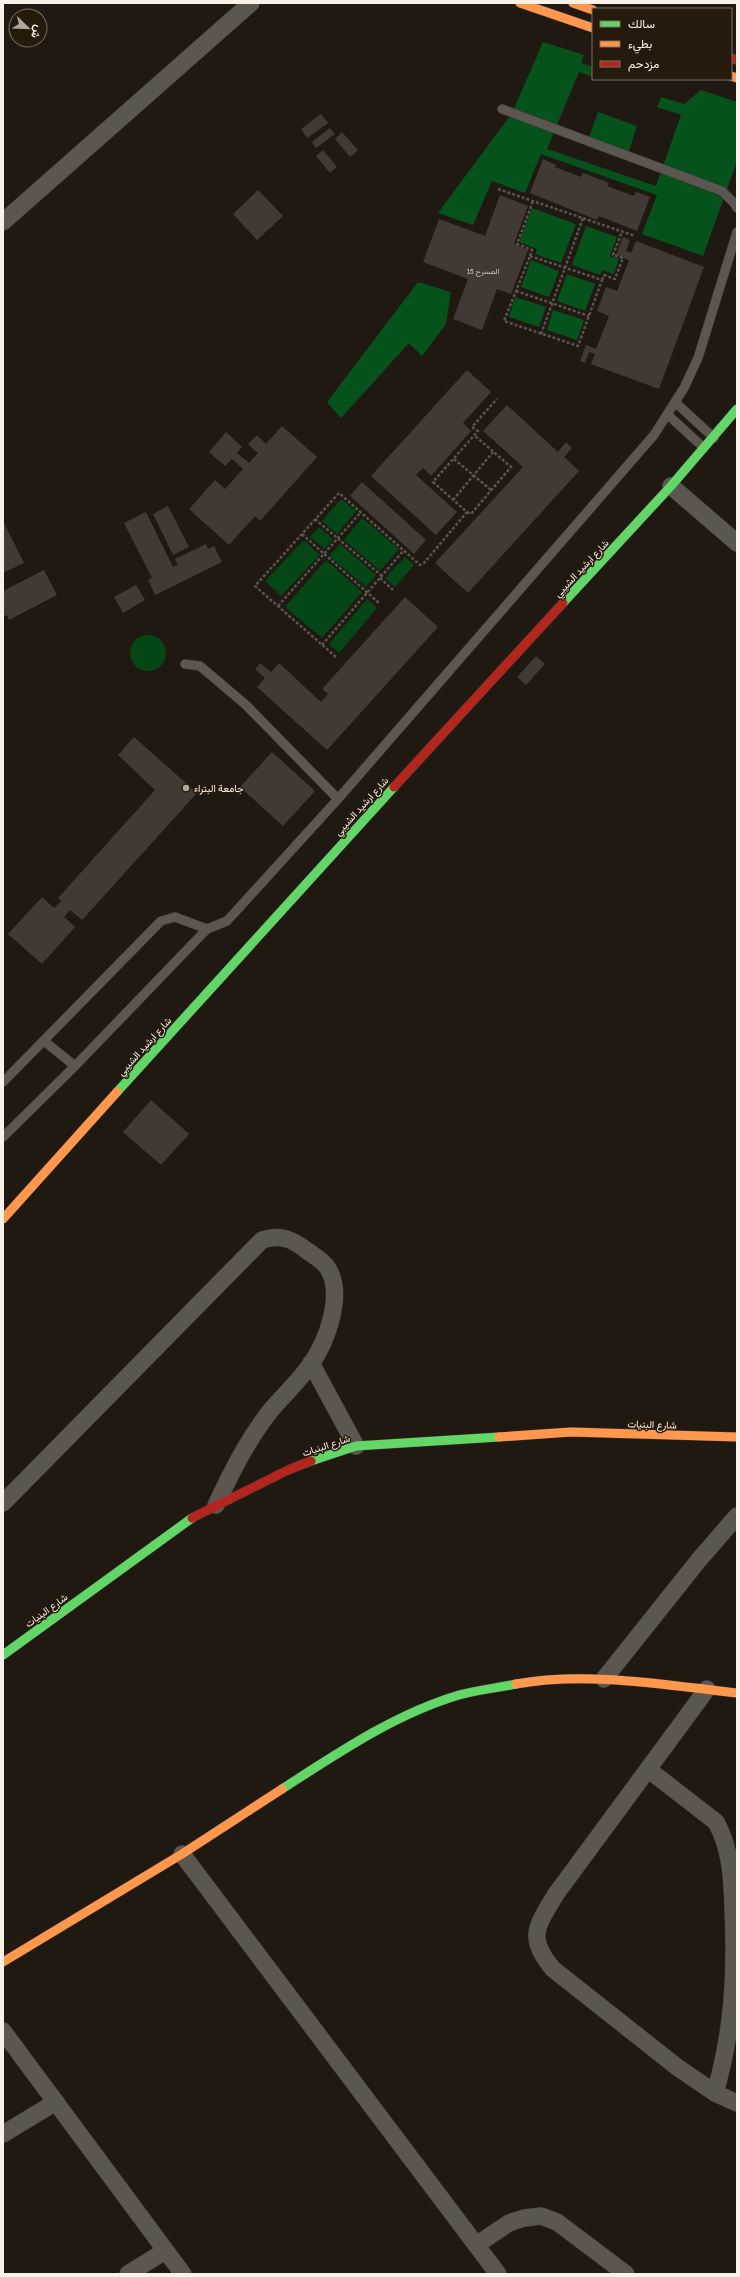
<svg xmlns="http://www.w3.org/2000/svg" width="740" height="2277" viewBox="0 0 740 2277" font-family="'Archivo Narrow',Vazirmatn,sans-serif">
	<rect width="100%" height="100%" fill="#201912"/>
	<path fill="#044616" d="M341 499 356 511 337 534 322 521Z
		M362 518 399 549 380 571 344 540Z
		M319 527 333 539 325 549 310 537Z
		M304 540 320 555 281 596 265 581Z
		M340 544 376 575 366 587 329 556Z
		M405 557 414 565 395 587 385 578Z
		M326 560 362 592 322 638 285 607Z
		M367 599 377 608 339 653 329 644Z
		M130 653a18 18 0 1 1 36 0a18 18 0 1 1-36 0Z"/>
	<path fill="#06521d" d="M543 42 584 55 581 63 593 67V77L579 72 547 149 656 186 681 115 657 107 661 97 684 104 701 90 737 102V161L703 256 642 234 657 195 541 154 525 193 492 181 473 225 438 213 512 113Z
		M598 112 637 126 626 160 586 146Z
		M532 208 576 224 561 263 535 254 537 249 519 242Z
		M586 226 617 237 610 256 619 259 614 274 602 270 600 275 572 265Z
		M531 260 559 271 549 297 521 287Z
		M567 274 595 284 585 311 557 301Z
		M418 282 451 292 446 324 422 356 409 343 341 418 327 402Z
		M515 297 546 307 539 327 509 317Z
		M553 310 584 320 577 340 547 330Z"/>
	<path fill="#413a34" d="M321 114 328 123 307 138 301 129Z
		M330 128 335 134 316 148 312 142Z
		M342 132 358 150 350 157 335 139Z
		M323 150 337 167 330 173 316 156Z
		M543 159 556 165 555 167 581 177 583 173 609 183 607 186 634 196 636 192 650 197 637 231 599 216 597 220 530 193Z
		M258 190 283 216 257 240 233 214Z
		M500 195 528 206 514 244 528 250 511 294 497 289 482 330 453 319 468 279 423 262 439 219 485 236Z
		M623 237 630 240 626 251 631 253 636 241 704 267 659 389 591 364 595 354 589 352 585 363 580 361 586 345 596 349 609 316 597 311 606 287 617 291 629 260 616 255Z
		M467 370 491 392 463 423 471 431 431 476 423 468 416 475 457 512 436 535 371 476Z
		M507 405 558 452 566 442 572 448 564 457 579 471 468 593 435 563 523 467 483 431Z
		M282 426 317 457 260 521 255 516 229 545 189 509 215 480 225 489 243 469 232 459 225 466 209 452 226 432 242 447 237 453 249 463 258 453 248 444 257 435 266 444Z
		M362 482 426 540 414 554 350 496Z
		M168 506 189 547 173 555 153 514Z
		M146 512 173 567 178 565 175 559 206 544 208 549 214 546 222 562 155 595 148 580 152 578 124 523Z
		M3 521 24 563 3 573Z
		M44 570 57 595 9 620 7 615 3 617V591Z
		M136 585 145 600 123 613 114 597Z
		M405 597 438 627 327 750 257 687 265 678 255 669 260 663 271 672 279 663 321 702 328 694 322 689Z
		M536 656 545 664 526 685 517 677Z
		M134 737 197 793 82 920 70 910 64 917 75 927 42 964 8 934 42 897 54 908 61 901 58 898 155 790 118 755Z
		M272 752 315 791 283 826 240 787Z
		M151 1100 189 1134 161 1165 123 1132Z"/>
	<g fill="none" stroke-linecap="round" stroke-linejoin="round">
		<defs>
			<path id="lane" d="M502 109 722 191 734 203 737 208
				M676 403 714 438
				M668 415 704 448
				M185 664 200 666 246 705 338 799
				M44 1041 75 1066
				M3 1082 161 921 175 917 207 929 227 921 338 799 654 435 684 388 698 358 737 232
				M3 1137 75 1066 207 929"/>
			<path id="street" d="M3 222 251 3
				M671 486 737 543
				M311 1363 356 1446
				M3 1503 262 1240C280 1234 292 1239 306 1250 313 1255 322 1260 327 1267 345 1293 327 1341 311 1364 299 1381 284 1395 271 1410 248 1439 232 1471 216 1505
				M604 1679 698 1561 737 1516
				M707 1689 556 1894C537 1926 526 1937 553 1969L677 2067 715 2093 737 2103
				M649 1770 716 1822C731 1849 732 1878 733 1908 736 1973 733 2031 715 2093
				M182 1854 498 2274
				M3 2031 183 2274
				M3 2134 56 2102
				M476 2245 509 2223 524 2218 541 2216 557 2222 626 2274
				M128 2274 165 2251"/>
			<path id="fast" d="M563 603 671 486 737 409
				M117 1092 394 787
				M311 1461 356 1446 499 1437
				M3 1655 192 1518
				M282 1789C338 1753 395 1714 459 1695 477 1690 497 1688 516 1684"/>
			<path id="slow" d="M520 3 593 28
				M573 3 593 10
				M731 76 737 78
				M3 1219 117 1092
				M499 1437 571 1432 737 1437
				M516 1684C588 1671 665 1685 737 1693
				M3 1962 182 1854 282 1789"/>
			<path id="jam" d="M731 58 737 60
				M394 787 563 603
				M192 1518 288 1470 311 1461"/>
		</defs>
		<use href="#lane" stroke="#38332f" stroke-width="10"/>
		<use href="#street" stroke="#38332f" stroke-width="18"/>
		<use href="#fast" stroke="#38332f" stroke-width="10"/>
		<use href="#slow" stroke="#38332f" stroke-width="10"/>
		<use href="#jam" stroke="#38332f" stroke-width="10"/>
		<path stroke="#5a544e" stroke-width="2.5" stroke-dasharray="3 2" stroke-linecap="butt" d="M498 189 635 236
			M530 256 602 280 578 346 504 321Z
			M530 256 532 250 517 244 533 201
			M602 280 604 275 615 279 623 258 613 255 622 232
			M516 291 589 316
			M541 334 583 218
			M454 459 491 490
			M453 500 493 452
			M467 512 471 514 511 467 474 435
			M315 519 382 576
			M302 534 380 604
			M380 578 393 590
			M278 606 361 512
			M322 645 404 550
			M336 657 255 586 339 493 420 565 424 563 467 512 433 482 478 431 472 427 497 399"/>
		<use href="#lane" stroke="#5c5651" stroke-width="9"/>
		<use href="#street" stroke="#5c5651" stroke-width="17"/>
		<use href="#fast" stroke="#63d668" stroke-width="9"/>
		<use href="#slow" stroke="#ff974d" stroke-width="9"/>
		<use href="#jam" stroke="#b3261e" stroke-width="9"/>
	</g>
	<circle fill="#aea69e" stroke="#261a0c" stroke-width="1.5" cx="186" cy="788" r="4"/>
	<g text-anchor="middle" stroke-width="3" stroke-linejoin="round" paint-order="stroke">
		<g font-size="8" fill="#ccc4bc">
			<text x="483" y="274">15 المسرح</text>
		</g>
		<g font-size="10" fill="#faf2e9" stroke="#261a0c">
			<text transform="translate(581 568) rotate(-47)" y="4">شارع ارشيد الشيبي</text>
			<text transform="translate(361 806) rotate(-48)" y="4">شارع ارشيد الشيبي</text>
			<text transform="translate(144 1046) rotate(-48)" y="4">شارع ارشيد الشيبي</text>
			<text transform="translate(652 1424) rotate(2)" y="4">شارع البنيات</text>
			<text transform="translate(326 1445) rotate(-18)" y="4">شارع البنيات</text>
			<text transform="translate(46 1610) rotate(-36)" y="4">شارع البنيات</text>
		</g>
		<g font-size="10" fill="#faf2e9" stroke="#261a0c" text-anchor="start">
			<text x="194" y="792">جامعة البتراء</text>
		</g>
	</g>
	<rect width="740" height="2277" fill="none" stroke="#faf2e9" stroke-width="8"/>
	<rect x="592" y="8" width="140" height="72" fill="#261a0c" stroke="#7b7064"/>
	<rect x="600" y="21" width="20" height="6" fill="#63d668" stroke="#7b7064"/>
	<text x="628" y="28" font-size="12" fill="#faf2e9">سالك</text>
	<rect x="600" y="41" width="20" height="6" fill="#ff974d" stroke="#7b7064"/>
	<text x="628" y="48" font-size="12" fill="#faf2e9">بطيء</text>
	<rect x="600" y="61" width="20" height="6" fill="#b3261e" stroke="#7b7064"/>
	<text x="628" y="68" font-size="12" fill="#faf2e9">مزدحم</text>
	<g transform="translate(28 28) rotate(113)"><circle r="19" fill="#261a0c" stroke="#7b7064"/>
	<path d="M0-3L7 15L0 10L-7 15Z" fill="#aea69e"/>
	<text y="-6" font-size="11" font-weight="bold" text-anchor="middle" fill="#faf2e9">ش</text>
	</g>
</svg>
